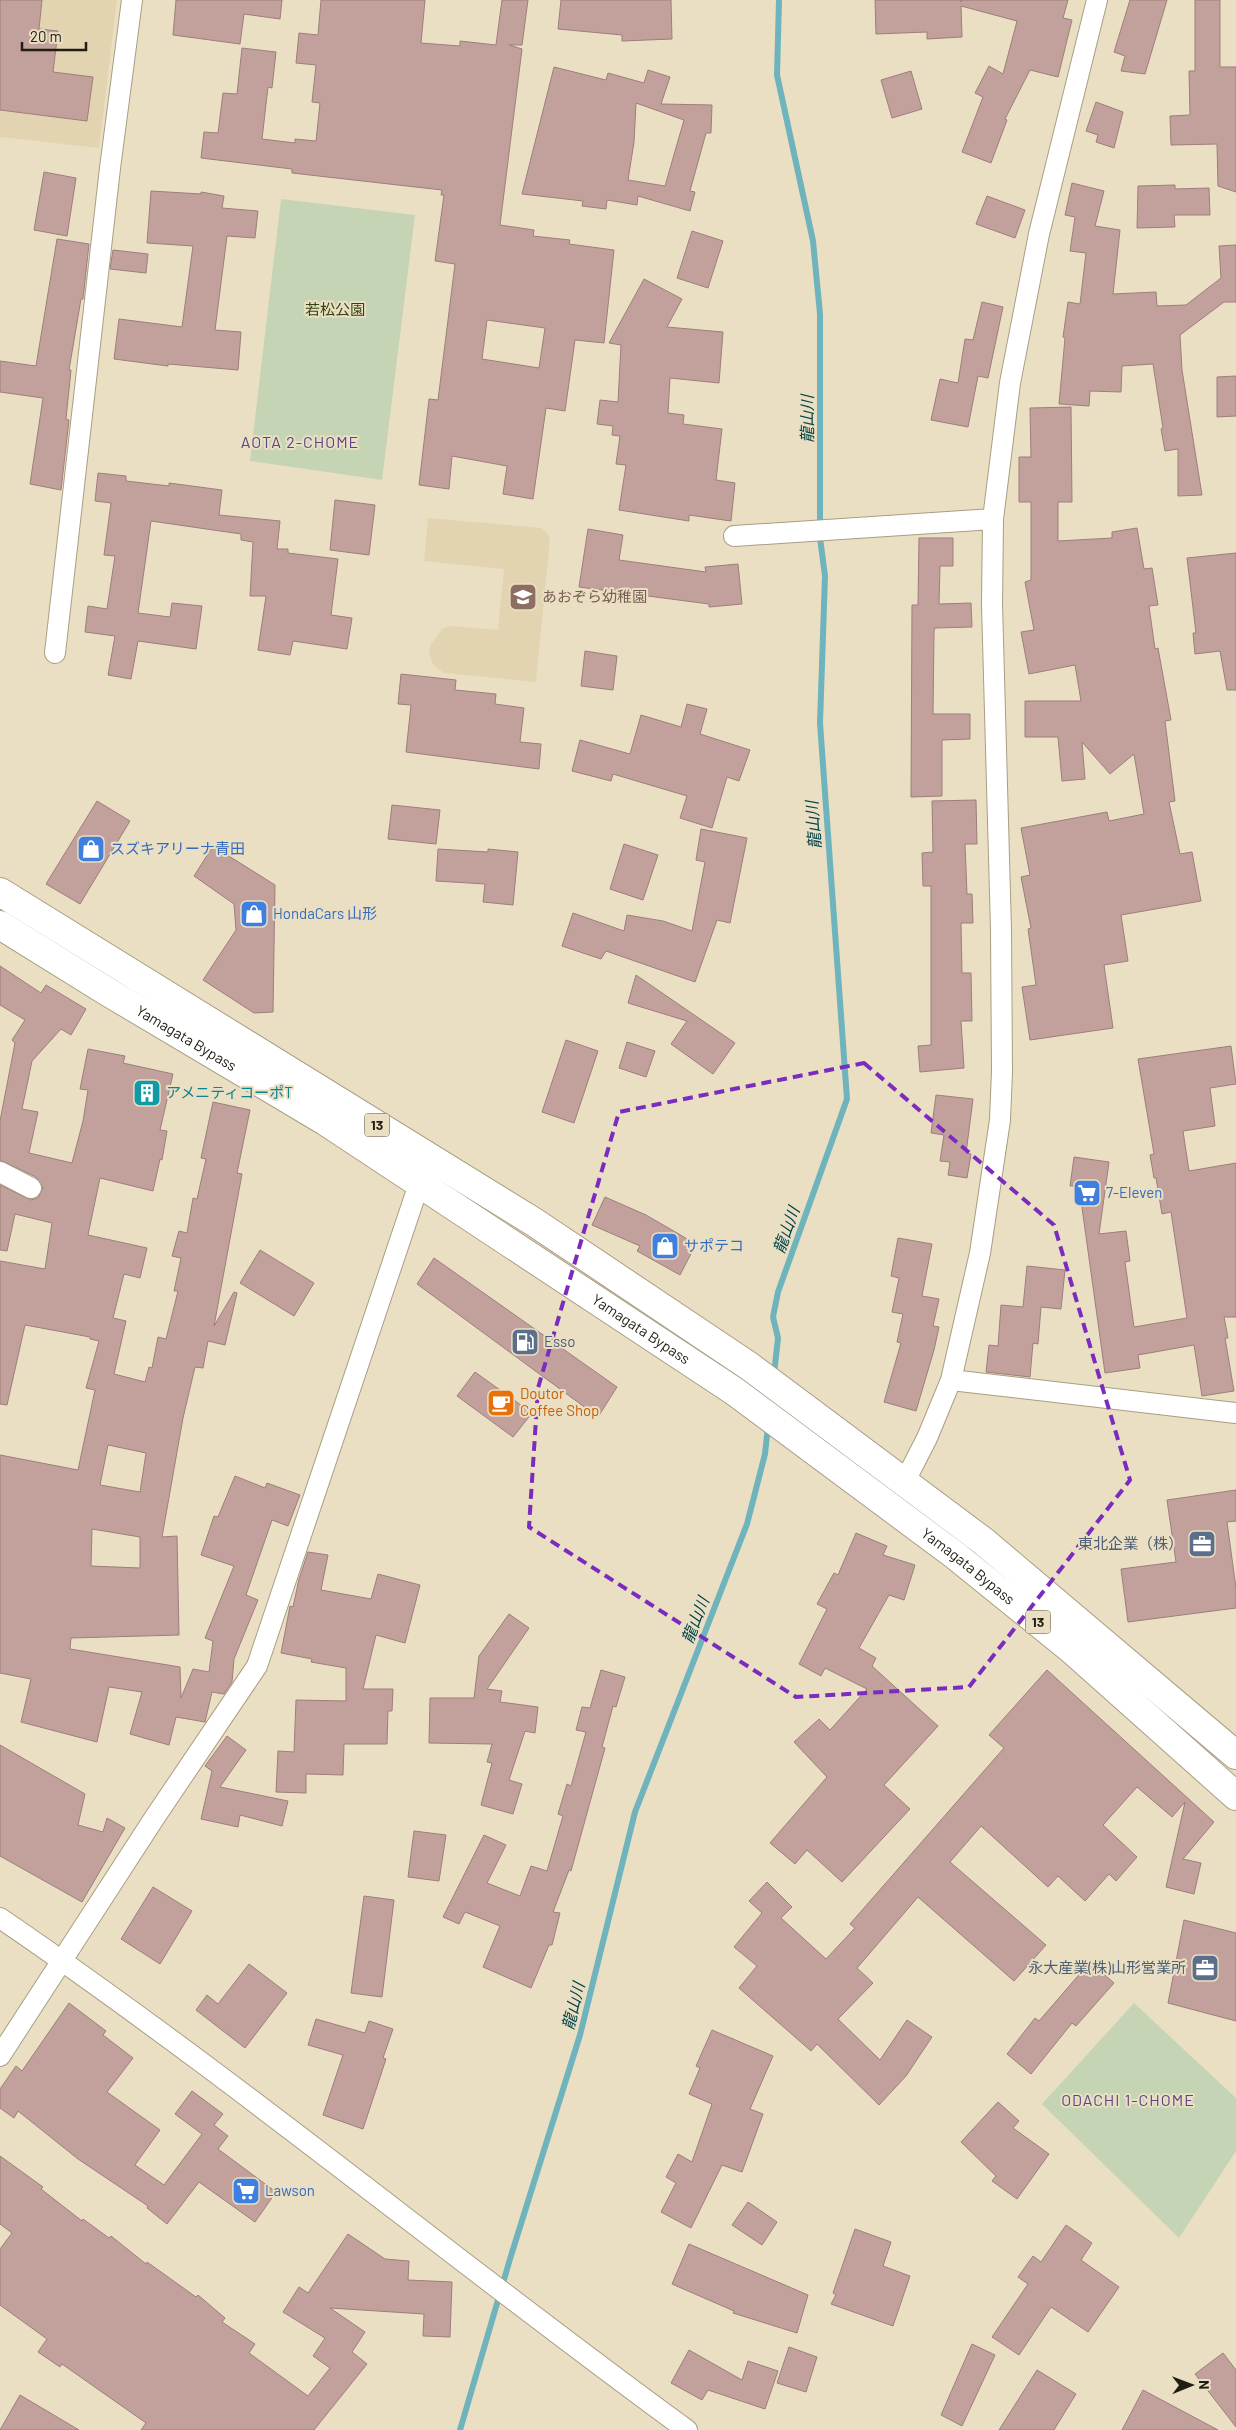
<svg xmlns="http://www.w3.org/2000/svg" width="1236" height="2430" viewBox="0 0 1236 2430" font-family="Barlow,'Noto Sans JP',sans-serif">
	<rect width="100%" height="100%" fill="#eadfc3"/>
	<path fill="#e2d4b0" d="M0 0H117L99 148 0 137Z
		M428 518 542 528 550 538 536 682 444 673 434 666 429 654 431 644 442 629 450 626 498 630 504 569 424 561Z"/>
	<path fill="#c6d4b6" d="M281 199 415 215 382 480 250 461Z
		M1134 2003 1236 2098V2151L1179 2238 1042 2104Z"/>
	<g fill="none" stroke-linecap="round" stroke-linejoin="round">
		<path stroke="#6fb4bc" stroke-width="6" d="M774 1374 778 1338 773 1317 778 1292 847 1099 820 723 825 576 820 538V314L813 241 777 75 779 0
			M460 2430 510 2259 580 2035 635 1812 747 1524 765 1454 768 1426"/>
	</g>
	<path fill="#c2a19d" stroke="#9d7e7b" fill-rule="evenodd" d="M0 0H42L39 29 58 31 53 72 93 77 87 121 0 110Z
		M176 0H282L280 19 244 14 240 44 173 35Z
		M321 0H425L421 43 460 46V41L496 45 502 0H528L522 45H509L522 49 500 225 534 230 533 236 570 240 569 244 614 250 604 343 575 340 565 411 546 408 533 499 503 494 507 466 452 456 449 489 419 485 429 399 438 400 455 264 435 261 444 195H441L442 190 292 173V169L201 158 204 132 218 133 223 93 237 94 242 48 276 52 272 88 268 87 262 139 295 143V139L316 141 320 103 312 102 316 65 296 63 299 33 318 35ZM487 320 545 328 539 368 482 359Z
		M561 0H671L672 39 622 41V35L558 29Z
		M875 0H961V2V0H1068L1063 18 1072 20 1058 77 1030 70 1005 119 1007 120 991 163 962 152 983 97 975 93 989 66 1003 74 1017 21 961 6 962 37 927 39V32L876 34Z
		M1130 0H1167L1145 74 1121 71 1125 56 1114 52Z
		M1195 0H1220V67H1236V192L1218 186 1217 144 1171 145 1170 116 1190 115 1189 71H1195Z
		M554 67 606 80 608 73 644 83 648 70 670 77 661 104 712 105 711 133H706L690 191 695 192 690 211 638 196 637 205 607 200 606 209 582 206 583 201 522 194ZM636 103 684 120 665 186 628 180 634 142Z
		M911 71 922 109 892 118 881 80Z
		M1096 102 1123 112 1114 148 1096 142 1098 135 1086 131Z
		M44 172 76 178 67 236 34 230Z
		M1072 183 1104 191 1095 226 1120 230 1113 294 1156 292 1157 306 1186 305 1221 278 1219 246 1236 245V302H1224L1180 335 1182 370 1202 495 1178 496V449L1165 451 1161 429 1163 428 1153 364 1122 366 1121 392 1090 391 1089 406 1059 404 1065 338 1063 337 1068 302 1080 304 1086 253 1070 251 1075 217 1065 215Z
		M1175 185V189L1209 188 1210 215H1174L1175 227 1137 228 1138 186Z
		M151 191 201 194V192L224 196 222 208 258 211 255 238 227 236 215 330 241 332 238 370 168 364V366L114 359 119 319 182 327 193 246 147 243Z
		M987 196 1025 210 1015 238 976 224Z
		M692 231 723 241 708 288 677 278Z
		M57 239 89 244 83 299H81L69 370H71L66 419 69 420 61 490 30 484 43 398 0 392V361L36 366Z
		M113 250 148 254 146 273 110 269Z
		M644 279 682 299 667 327 723 332 719 383 670 378 668 413 684 415 683 424 722 429 716 480 735 483 731 521 689 515V521L619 510 626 465 616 464 620 436 612 435 613 426 597 424 600 400 618 402 621 345 609 343Z
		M982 302 1003 307 988 378 978 376 968 427 931 420 940 379 958 383 965 339 973 340Z
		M1236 376V416L1217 417V377Z
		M1071 407 1072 502H1058V541L1112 538V532L1137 528 1144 569 1152 568 1158 605 1149 606 1155 649 1158 648 1171 720 1165 721 1175 801 1169 802 1180 854 1192 852 1201 901 1121 915 1128 961 1104 965 1113 1028 1030 1040 1022 987 1036 985 1028 929 1031 928 1021 877 1030 875 1021 828 1107 812 1109 821 1144 814 1134 754 1110 774 1082 742 1085 779 1062 781 1058 737H1025V701H1081L1075 665 1029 674 1021 632 1034 630 1025 582 1031 580V502H1019V457H1031L1030 408Z
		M98 473 126 476V481L169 486V483L222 490 219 515 280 521 277 549H288V553L338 559 331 615 352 618 347 649 293 641 290 655 258 650 266 596H250L253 542 241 540V534L151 521 138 613 170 617 172 603 202 606 196 649 138 641 131 679 108 675 115 636 85 632 88 606 107 609 115 556 104 555 111 503 95 501Z
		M335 500 375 505 369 555 330 550Z
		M588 529 623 535 619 560 706 572 705 567 738 564 742 604 709 607V604L579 587Z
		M919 538H953V566H940L939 604 971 603 972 627 935 628 934 631 933 714H970V739L942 740V796L911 797 912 605H918Z
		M1236 553V690H1227L1220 651 1195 654 1193 633H1196L1187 558Z
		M585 651 617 656 613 690 581 686Z
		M401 674 456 680 455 690 496 694 495 704 524 708 520 742 541 744 539 769 406 752 411 705 398 704Z
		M687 704 707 709 700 734 750 750 739 781 727 777 712 828 680 818 687 796 613 774 611 781 572 771 580 740 630 754 641 715 681 727Z
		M976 800 977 844H965L967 894H972L973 923H961L962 973H971L972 1021H961L964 1068 920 1072 918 1046 931 1045V886H923L922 853 933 852 932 801Z
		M97 801 130 821 80 904 46 884Z
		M392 805 440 810 436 844 388 839Z
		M701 829 747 838 730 923 717 920 695 982 606 951 601 959 562 946 573 913 624 931 627 915 663 921 692 931 705 862 696 860Z
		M624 844 658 855 643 900 610 889Z
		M213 846 275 885 273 1012 254 1013 203 980 236 930 234 904 194 876Z
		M438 849 488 852V849L518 852 513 905 483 902 485 884 436 881Z
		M0 966 41 993 46 985 86 1009 71 1035 61 1029 32 1061 22 1109 38 1112 29 1153 72 1163 83 1121 88 1090 80 1089 88 1049 125 1056 123 1063 173 1074 160 1130 167 1131 162 1160 160 1159 153 1191 100 1178 88 1235 147 1248 140 1278 124 1274 113 1318 126 1321 114 1374 145 1382 149 1367 152 1368 158 1337 166 1339 178 1291H174L181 1258 172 1256 179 1231 187 1233 193 1198 197 1199 206 1159 201 1158 213 1102 250 1110 237 1173 242 1174 214 1326 234 1292 237 1293 225 1345 208 1341 203 1368 195 1367 183 1418 162 1537 177 1536 179 1635 71 1638 70 1649 180 1667 181 1698 193 1669 209 1672 213 1641 205 1638 234 1566 201 1555 214 1516 218 1517 235 1476 265 1488 267 1483 300 1495 288 1526 272 1520 246 1595 258 1600 234 1659 232 1682 224 1694 212 1692 205 1722 176 1717 169 1745 130 1734 142 1692 109 1687 97 1742 21 1722 31 1679 0 1673V1455L78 1470 95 1390 86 1388 99 1341 90 1339V1337L25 1325 7 1405 0 1404V1261L45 1269 52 1223 15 1214 7 1251 0 1250V1185L31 1200 38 1198 43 1188 36 1177 0 1160V1121L15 1043 12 1040 25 1020 0 1005ZM108 1445 146 1453 140 1492 100 1485ZM92 1529 140 1537V1568L91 1566Z
		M636 975 735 1043 713 1074 671 1044 687 1021 628 1003Z
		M566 1040 598 1051 574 1123 542 1112Z
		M627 1042 655 1051 646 1077 619 1068Z
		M1231 1046 1236 1084 1210 1088 1215 1126 1183 1131 1189 1171 1236 1163V1317H1224L1228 1338H1225L1234 1391 1202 1396 1194 1345 1138 1355 1140 1368 1105 1373 1079 1186H1070L1074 1157 1109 1162 1099 1234 1126 1231 1130 1261 1125 1262 1134 1327 1187 1318 1171 1212 1162 1214 1156 1178H1154L1150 1155 1154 1154 1138 1059Z
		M936 1095 973 1099 966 1153 971 1154 967 1178 948 1175 950 1162 940 1161 944 1135 931 1133Z
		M605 1197 646 1215 696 1244 680 1275 637 1251 640 1246 592 1225Z
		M898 1238 932 1244 922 1296 939 1299 933 1326 939 1327 934 1350 916 1411 884 1402 901 1343 897 1342 903 1314 892 1312 899 1278 891 1276Z
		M260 1250 314 1283 294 1316 240 1283Z
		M434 1258 617 1387 598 1417 417 1284Z
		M1027 1266 1065 1270 1061 1309 1041 1307 1038 1344 1033 1343 1030 1377 986 1372 989 1345 998 1346 1001 1305 1023 1307Z
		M475 1372 532 1413 513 1437 457 1396Z
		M1236 1490V1521L1227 1522 1236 1588V1608L1128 1622 1121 1569 1176 1562 1167 1500Z
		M856 1533 887 1546 883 1555 915 1565 904 1600 889 1595 859 1648 876 1658 872 1666 938 1726 884 1785 910 1809 842 1882 807 1850 795 1864 770 1843 827 1777 794 1742 819 1719 830 1730 867 1689 825 1668 821 1676 799 1664 827 1609 817 1604 834 1573 838 1575Z
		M308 1552 328 1555 321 1590 371 1599 378 1574 420 1585 405 1643 376 1635 363 1689H393L392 1711H388L387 1744H344L343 1775 306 1774V1793L276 1792 278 1751 294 1752 296 1700 346 1701V1668L311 1662 312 1659 281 1653 290 1606 293 1607 299 1579Z
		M509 1614 529 1628 487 1689 502 1691 500 1702 538 1707 535 1733 525 1731 509 1780 522 1784 513 1814 481 1805 492 1763 487 1762 492 1744 429 1743 430 1698H474L479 1656Z
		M601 1670 625 1677 616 1707 613 1706 602 1747 605 1748 571 1871 569 1870 553 1912 560 1913 552 1945H549L531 1988 483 1967 500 1926 465 1912 459 1924 443 1917 484 1835 506 1845 487 1883 520 1896 531 1866 547 1871 563 1816 558 1814 567 1784 571 1786 586 1732 576 1730 582 1707 590 1708Z
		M1047 1670 1214 1822 1183 1859 1201 1863 1194 1894 1166 1887 1185 1802 1172 1817 1137 1787 1103 1825 1137 1857 1116 1881 1109 1874 1085 1901 1058 1876 1048 1887 981 1826 950 1862 1046 1945 1014 1981 918 1897 857 1968 873 1983 838 2019 880 2060 907 2020 932 2037 906 2076 879 2105 817 2044 811 2051 739 1988 757 1966 734 1947 762 1913 749 1901 767 1882 792 1907 781 1918 826 1959 855 1928 850 1924 1004 1748 989 1735Z
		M227 1736 246 1750 220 1787 288 1801 282 1826 240 1815 238 1827 201 1819 212 1771 205 1766Z
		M0 1745 85 1794 78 1825 103 1832 107 1818 125 1828 82 1902 0 1856Z
		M414 1831 446 1835 439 1881 408 1877Z
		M153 1887 192 1911 160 1964 121 1939Z
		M364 1896 394 1900 382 1997 351 1993Z
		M1184 1920 1236 1933V2021L1168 2003Z
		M1090 1962 1114 1983 1076 2026 1072 2023 1031 2074 1007 2054 1035 2018 1039 2021Z
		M249 1964 287 1993 245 2048 196 2010 207 1995 218 2004Z
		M69 2003 106 2031 103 2035 133 2058 107 2092 160 2130 135 2165 164 2185 202 2134 175 2114 192 2091 223 2114 214 2125 228 2136 218 2149 276 2192 255 2222 199 2182 167 2224 147 2208 148 2206 78 2159 18 2111 14 2118 0 2108V2089L16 2066 22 2071Z
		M316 2019 365 2033 369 2021 393 2029 383 2058 386 2059 363 2129 323 2115 343 2055 308 2045Z
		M712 2030 773 2056 750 2109 763 2114 742 2172 722 2165 691 2228 661 2212 676 2183 666 2177 678 2154 692 2162 712 2104 689 2094 700 2068 696 2066Z
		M998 2102 1019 2121 1013 2128 1049 2154 1017 2199 992 2181 996 2176 961 2142Z
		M0 2156 43 2187 41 2189 82 2221 83 2219 109 2238 111 2236 146 2264 147 2262 196 2297 198 2295 225 2318 222 2322 255 2344 249 2353 308 2396 330 2368 313 2356 325 2338 283 2312 299 2287 308 2293 348 2234 385 2259 409 2261 408 2280 452 2282 450 2337 423 2336 424 2314 330 2308 365 2332 352 2352 367 2364 314 2430H141L146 2423 62 2364 60 2367 38 2352 47 2339 0 2305V2249L12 2233 0 2224Z
		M748 2202 777 2222 762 2245 732 2225Z
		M1066 2225 1092 2243 1081 2260 1119 2287 1088 2332 1051 2307 1019 2355 992 2337 1028 2284 1018 2277 1033 2256 1041 2262Z
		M855 2229 891 2242 883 2266 910 2276 893 2326 831 2304 836 2295 833 2293Z
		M689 2244 808 2295 797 2333 733 2313 734 2311 672 2284Z
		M972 2344 995 2355 962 2426 941 2415Z
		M789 2347 817 2357 806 2392 777 2383Z
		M689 2350 742 2380 748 2361 778 2371 765 2409 708 2390 702 2400 671 2383Z
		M1223 2353 1236 2370V2427L1195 2374Z
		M1037 2370 1076 2394 1054 2430H999Z
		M1143 2390 1218 2430H1122Z
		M20 2395 79 2430H0Z"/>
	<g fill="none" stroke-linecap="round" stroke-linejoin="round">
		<defs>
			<path id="minor" d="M734 536 993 519
				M55 653 110 168 132 0
				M0 1172 31 1188
				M951 1380 1236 1413
				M905 1481 927 1438 951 1380 980 1253 1000 1120 1002 1071 1001 930 992 604 993 519 1010 383 1039 234 1097 0
				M0 1918C236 2079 456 2262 687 2430
				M0 2056 155 1817 257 1666 420 1181"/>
			<g id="highway">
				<path d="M0 892 534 1222 749 1366 983 1541 1236 1755"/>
				<path id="s1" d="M0 925 108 992 325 1121 734 1391 956 1556 1071 1649 1236 1796"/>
			</g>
		</defs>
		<use href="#minor" stroke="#a99e83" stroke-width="22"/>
		<use href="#highway" stroke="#a99e83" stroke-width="30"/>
		<use href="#minor" stroke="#fff" stroke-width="20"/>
		<use href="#highway" stroke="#fff" stroke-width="28"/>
	</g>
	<path fill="none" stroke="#7b2cbf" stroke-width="4" stroke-dasharray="10 6" stroke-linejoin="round" d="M864 1063 1054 1225 1130 1480 969 1687 796 1697 529 1527 538 1388 619 1112Z"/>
	<defs>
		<symbol id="school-square" viewBox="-11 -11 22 22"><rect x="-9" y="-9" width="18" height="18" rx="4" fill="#8d6e63" stroke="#eadfc3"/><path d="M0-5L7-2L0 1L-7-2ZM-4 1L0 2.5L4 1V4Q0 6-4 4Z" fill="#fff"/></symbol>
		<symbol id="shop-square" viewBox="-11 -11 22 22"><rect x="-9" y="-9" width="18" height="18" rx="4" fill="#3f7fe0" stroke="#eadfc3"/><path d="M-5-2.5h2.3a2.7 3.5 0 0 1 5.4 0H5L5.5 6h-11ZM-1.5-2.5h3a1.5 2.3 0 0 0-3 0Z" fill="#fff"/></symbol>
		<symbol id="building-square" viewBox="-11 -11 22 22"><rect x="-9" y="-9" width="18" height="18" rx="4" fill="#0f9aa8" stroke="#eadfc3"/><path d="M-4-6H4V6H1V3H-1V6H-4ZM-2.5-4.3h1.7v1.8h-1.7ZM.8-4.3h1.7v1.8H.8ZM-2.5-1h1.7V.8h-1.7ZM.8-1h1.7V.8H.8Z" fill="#fff"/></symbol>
		<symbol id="supermarket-square" viewBox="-11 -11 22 22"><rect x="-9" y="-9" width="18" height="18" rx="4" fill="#3f7fe0" stroke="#eadfc3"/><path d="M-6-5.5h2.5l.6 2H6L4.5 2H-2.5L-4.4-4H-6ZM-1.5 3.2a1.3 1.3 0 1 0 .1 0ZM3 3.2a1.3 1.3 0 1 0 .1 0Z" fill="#fff"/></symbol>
		<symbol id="fuel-square" viewBox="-11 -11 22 22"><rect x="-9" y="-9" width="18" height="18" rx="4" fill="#5c6f8a" stroke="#eadfc3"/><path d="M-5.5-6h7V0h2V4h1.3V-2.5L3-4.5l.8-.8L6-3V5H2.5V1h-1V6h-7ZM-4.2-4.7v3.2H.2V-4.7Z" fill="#fff"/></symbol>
		<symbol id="cafe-square" viewBox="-11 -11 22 22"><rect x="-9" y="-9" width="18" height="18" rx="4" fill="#e8710a" stroke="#eadfc3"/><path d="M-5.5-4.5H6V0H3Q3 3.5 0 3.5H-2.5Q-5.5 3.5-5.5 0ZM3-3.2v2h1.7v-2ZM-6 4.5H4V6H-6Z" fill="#fff"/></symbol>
		<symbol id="office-square" viewBox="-11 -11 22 22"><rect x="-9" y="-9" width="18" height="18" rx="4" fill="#5c6f8a" stroke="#eadfc3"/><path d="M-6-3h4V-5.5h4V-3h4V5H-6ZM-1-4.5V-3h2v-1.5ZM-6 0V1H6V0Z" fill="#fff"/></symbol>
	</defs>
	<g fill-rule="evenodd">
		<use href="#school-square" x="507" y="581" width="32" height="32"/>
		<use href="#shop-square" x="75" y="833" width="32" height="32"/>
		<use href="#shop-square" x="238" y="898" width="32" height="32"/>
		<use href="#building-square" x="131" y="1077" width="32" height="32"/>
		<use href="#supermarket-square" x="1071" y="1177" width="32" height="32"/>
		<use href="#shop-square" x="649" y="1230" width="32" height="32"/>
		<use href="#fuel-square" x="509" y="1326" width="32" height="32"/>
		<use href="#cafe-square" x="485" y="1387" width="32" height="32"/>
		<use href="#office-square" x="1186" y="1528" width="32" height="32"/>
		<use href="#office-square" x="1189" y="1952" width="32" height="32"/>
		<use href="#supermarket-square" x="230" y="2175" width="32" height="32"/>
	</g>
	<g text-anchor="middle" stroke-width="4" stroke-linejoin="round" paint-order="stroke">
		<g fill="#eadfc3" stroke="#5d5747" stroke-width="1">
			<rect x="364.5" y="1113.5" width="25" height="23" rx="4"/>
			<rect x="1025.5" y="1610.5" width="25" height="23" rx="4"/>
		</g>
		<g font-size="14" font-weight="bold" fill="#211d12">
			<text x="377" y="1130">13</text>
			<text x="1038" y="1627">13</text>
		</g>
		<g font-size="15" fill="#314410" stroke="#eadfc3">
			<text x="335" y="315">若松公園</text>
		</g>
		<g font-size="15" fill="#785e54" stroke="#eadfc3" text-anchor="start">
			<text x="542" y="602">あおぞら幼稚園</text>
		</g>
		<g font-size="15" fill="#366cbe" stroke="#eadfc3" text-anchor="start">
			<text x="110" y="854">スズキアリーナ青田</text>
			<text x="273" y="919">HondaCars 山形</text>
			<text x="1106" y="1198">7-Eleven</text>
			<text x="684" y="1251">サポテコ</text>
			<text x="265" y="2196">Lawson</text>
		</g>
		<g font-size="15" fill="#211d12" stroke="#eadfc3">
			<text dy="5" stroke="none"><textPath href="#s1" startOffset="218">Yamagata Bypass</textPath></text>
			<text dy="5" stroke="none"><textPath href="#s1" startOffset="758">Yamagata Bypass</textPath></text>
			<text dy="5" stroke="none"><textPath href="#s1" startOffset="1162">Yamagata Bypass</textPath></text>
		</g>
		<g font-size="15" fill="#0d838f" stroke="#eadfc3" text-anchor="start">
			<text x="166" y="1098">アメニティコーポT</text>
		</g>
		<g font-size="15" fill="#4e5e75" stroke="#eadfc3" text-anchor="end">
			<text x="544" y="1347" text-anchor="start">Esso</text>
			<text x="1183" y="1549">東北企業（株）</text>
			<text x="1186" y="1973">永大産業(株)山形営業所</text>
		</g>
		<g font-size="15" fill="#c56008" stroke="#eadfc3" text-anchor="start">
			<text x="520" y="1399">Doutor<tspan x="520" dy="17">Coffee Shop</tspan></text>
		</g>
		<g font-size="16" font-style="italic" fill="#004349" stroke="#eadfc3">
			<text transform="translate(807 419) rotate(-90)" y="6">龍山川</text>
			<text transform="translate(813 825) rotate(-94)" y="6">龍山川</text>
			<text transform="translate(786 1230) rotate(-70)" y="6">龍山川</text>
			<text transform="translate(695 1620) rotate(-69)" y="6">龍山川</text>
			<text transform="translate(573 2006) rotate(-76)" y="6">龍山川</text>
		</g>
		<g font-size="16" letter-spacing="1" fill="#5b4683" stroke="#eadfc3">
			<text x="300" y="448">AOTA 2-CHOME</text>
			<text x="1128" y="2106">ODACHI 1-CHOME</text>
		</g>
	</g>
	<g transform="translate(1191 2385) rotate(89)" stroke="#eadfc3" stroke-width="4" paint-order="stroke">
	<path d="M0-4L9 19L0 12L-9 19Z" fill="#211d12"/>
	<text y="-8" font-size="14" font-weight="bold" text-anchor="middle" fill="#211d12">N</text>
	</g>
	<path d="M22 42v8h64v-8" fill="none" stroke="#211d12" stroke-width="2.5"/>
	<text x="30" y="42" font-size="15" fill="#211d12" stroke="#eadfc3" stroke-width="4" paint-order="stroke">20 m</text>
</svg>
